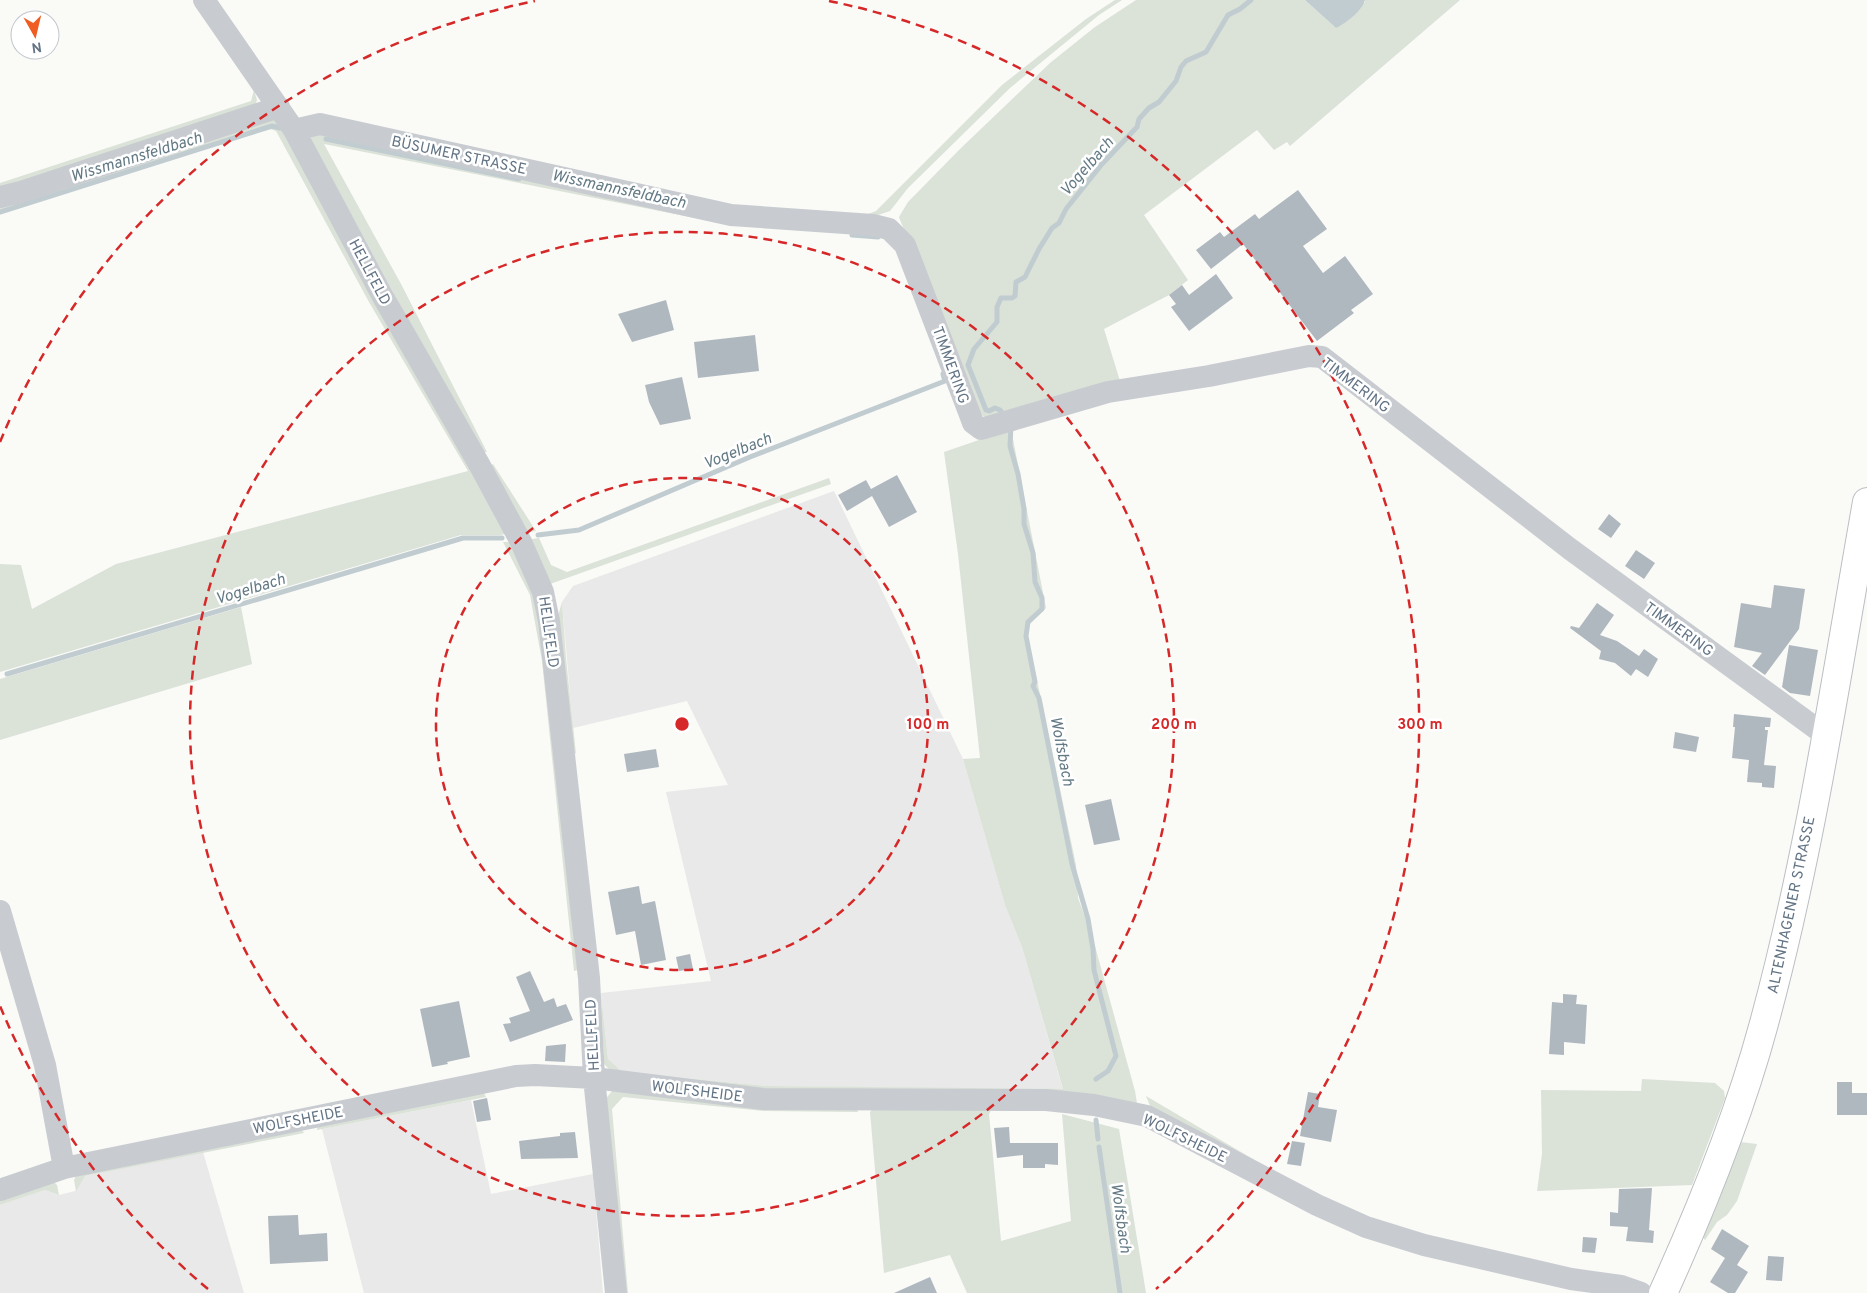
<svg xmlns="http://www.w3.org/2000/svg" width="1867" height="1293" viewBox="0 0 1867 1293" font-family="Overpass,sans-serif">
	<rect width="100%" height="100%" fill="#fafaf7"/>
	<path fill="#e8e9e8" d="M834 491 963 759 1005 905 1022 947 1063 1090 767 1086 621 1072 608 1059 601 993 711 981 666 792 728 785 687 701 573 728 562 602 573 586Z
		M471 1100 491 1194 593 1174 603 1293H364L322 1129Z
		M203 1152 244 1293H0V1205L45 1190 59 1195 75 1191 85 1176Z"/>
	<path fill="#dbe2d8" d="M1115 0H1122L1099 15 1010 88 908 188 890 211 875 216 860 217 876 211 1002 85 1086 19Z
		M1136 0H1305L1336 28 1365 2V0H1460L1290 146 1287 142 1274 150 1257 130 1144 215 1188 280 1169 295 1104 329 1120 381 985 417 975 412 899 217 908 202 960 149 1050 63 1095 27Z
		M254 90 257 100 255 106 0 190V183L251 101Z
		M265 116 281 122 511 533 500 535H461L0 672V564L21 565 32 609 116 564 468 471 369 302 276 131 270 129 0 213V201Z
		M317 131 720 223 324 144 401 284 487 452H483L476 446 310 138Z
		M1011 429 1046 608 1026 628 1076 865 1078 898 1093 939 1135 1091 1137 1103 765 1092 617 1077 604 1064 601 993 608 1059 622 1072 767 1086 1063 1089 1022 947 1005 905 963 759 980 758 958 554 944 452Z
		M493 464 536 531 522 533 489 468Z
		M829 478 831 484 550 584 527 540 539 538 551 565 567 572Z
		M503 542H514L535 586 581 969 574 971 542 661 530 595Z
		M562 602 566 658 576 754 569 746 556 623Z
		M241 607 252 664 0 740V679Z
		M1642 1079 1715 1083 1724 1091 1725 1098 1692 1185 1537 1191 1542 1154 1541 1090 1641 1091Z
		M482 1089 486 1097 317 1130 318 1125Z
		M613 1090 856 1105 858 1112 765 1111 623 1097 612 1109 628 1293H620L603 1102Z
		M1146 1096 1280 1175 1151 1108Z
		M876 1105 993 1106 989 1114 1001 1241 1071 1221 1062 1114 1119 1129 1146 1293H967L950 1255 884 1273 870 1112Z
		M299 1126 304 1133 85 1176 76 1191 74 1180 77 1173Z
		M1740 1142 1757 1144 1737 1201 1727 1215 1717 1222 1705 1240 1703 1237Z
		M54 1182 57 1185 59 1195 45 1190 0 1205V1195Z"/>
	<path fill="#c1ccd1" d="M1305 0H1365C1362 11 1346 23 1336 28Z"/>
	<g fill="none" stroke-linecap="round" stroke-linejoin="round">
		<path stroke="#c1ccd1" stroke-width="5" d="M326 139 519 179
			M0 212 272 126 280 128
			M852 235 878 237
			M1004 415 1000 410 995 408 989 411 986 410 968 365 974 349 997 322V307L1001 298H1012L1015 296 1016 282 1025 277 1039 249 1052 228 1059 223 1066 209 1102 164 1137 127 1139 119 1149 108 1159 102 1176 81 1181 67 1186 61 1206 52 1228 15 1240 9 1251 0
			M1011 426 1010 446 1018 474 1024 509V524L1033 553 1035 582 1042 598V609L1028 622 1026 636 1035 682 1033 686 1039 698 1072 864 1088 919 1093 949 1094 970 1116 1056 1108 1071 1096 1079
			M538 535 579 530 750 457 945 381 943 374
			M7 674 463 538H502
			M1096 1120 1098 1139
			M1099 1147 1120 1293"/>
	</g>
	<path fill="#b0b8bf" d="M1298 190 1327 229 1303 246 1323 273 1345 256 1373 294 1351 310 1354 313 1317 341 1243 244 1211 269 1196 250 1220 232 1224 237 1255 214 1259 219Z
		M1216 274 1233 298 1189 331 1171 307 1176 304 1169 295 1182 285 1189 295Z
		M666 300 674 330 632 342 618 314Z
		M755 335 759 371 698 378 694 342Z
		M682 377 691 419 660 425 649 402 645 385Z
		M897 475 917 512 889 527 872 496 847 511 838 495 866 480 871 489Z
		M1609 514 1621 524 1611 538 1598 529Z
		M1636 550 1655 563 1644 579 1625 566Z
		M1774 585 1805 589 1799 629 1765 675 1752 666 1762 653 1734 647 1741 603 1771 608Z
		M1597 603 1614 615 1600 635 1617 641 1639 656 1644 649 1658 659 1648 677 1636 669 1631 676 1615 663 1599 659 1601 651 1570 628 1571 626 1579 628Z
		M1789 645 1818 650 1810 696 1790 693 1782 687Z
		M1734 714 1771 718 1770 727H1765V730H1768L1764 765 1776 766 1774 788 1762 787V783L1747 782 1749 760 1732 758 1735 727H1733Z
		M1675 732 1699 737 1696 752 1673 748Z
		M656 749 659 767 627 772 624 754Z
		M1111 799 1120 840 1094 845 1085 805Z
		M639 886 642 904 655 901 666 960 641 965 635 931 616 935 608 892Z
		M690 954 693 969 679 971 676 957Z
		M530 971 544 1002 554 998 557 1007 566 1004 573 1020 510 1042 503 1024 511 1023 509 1018 530 1011 516 977Z
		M1563 994 1577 995 1576 1004 1587 1005 1585 1044 1564 1042V1055L1549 1054 1552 1002 1563 1003Z
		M459 1001 470 1057 447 1062 448 1064 432 1067 420 1009Z
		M566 1044 565 1062 545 1061 546 1046Z
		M1837 1082H1852V1093H1867V1115H1837Z
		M1308 1092 1320 1094 1318 1107 1337 1110 1331 1142 1300 1136Z
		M487 1098 491 1120 477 1122 473 1101Z
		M1009 1127 1010 1143H1058V1165L1045 1164V1168H1023V1155L997 1158 994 1128Z
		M575 1132 578 1158 521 1159 519 1141 560 1136V1133Z
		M1292 1141 1305 1143 1301 1166 1287 1164Z
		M1652 1188 1649 1230 1654 1231 1653 1243 1626 1241 1628 1227 1610 1226V1212L1618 1213 1619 1189Z
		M298 1215 299 1235 327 1233 328 1261 270 1264 268 1216Z
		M1722 1229 1749 1246 1737 1265 1748 1272 1735 1293H1728L1710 1282 1725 1258 1711 1249Z
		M1583 1237 1597 1238 1595 1253 1582 1252Z
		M1768 1256 1784 1257 1782 1281 1766 1280Z
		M930 1277 937 1293H894Z"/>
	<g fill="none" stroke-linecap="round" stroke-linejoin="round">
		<defs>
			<path id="major" d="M1663 1293C1702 1207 1738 1119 1763 1027 1810 856 1836 677 1867 502"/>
		</defs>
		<use href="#major" stroke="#bbbfc3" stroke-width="30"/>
		<path stroke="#c8ccd0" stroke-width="22" d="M204 0 294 130 382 295 479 464 521 542 543 592 549 621 589 978 594 1078 616 1293
			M294 130 320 124 731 215 873 225 889 229 905 245 969 412 973 423 981 429 1108 392 1209 376 1309 356 1322 357 1570 549 1825 735
			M0 197 21 192 279 107
			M0 911 45 1065 64 1168
			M0 1190 64 1168 516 1076 535 1075 594 1078 763 1099 1046 1100 1094 1105 1147 1116 1317 1205 1366 1227 1424 1245 1571 1279 1621 1286 1641 1293"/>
		<use href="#major" stroke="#fff" stroke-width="28"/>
	</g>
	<g fill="none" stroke="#d62828" stroke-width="2.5" stroke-dasharray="9 6">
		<circle cx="682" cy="724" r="246"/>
		<circle cx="682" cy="724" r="492"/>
		<path d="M208 1289A738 738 0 0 1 0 1006M0 442A738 738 0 0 1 535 1M829 1A738 738 0 0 1 1156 1289"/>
	</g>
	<g text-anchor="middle" stroke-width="5" stroke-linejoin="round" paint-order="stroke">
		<g font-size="15" fill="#637485" stroke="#fff">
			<text transform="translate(459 155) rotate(12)" y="5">BÜSUMER STRASSE</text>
			<text transform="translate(370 272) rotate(62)" y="5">HELLFELD</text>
			<text transform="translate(951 365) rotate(70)" y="5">TIMMERING</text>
			<text transform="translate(1356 385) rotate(37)" y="5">TIMMERING</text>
			<text transform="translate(1679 629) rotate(36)" y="5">TIMMERING</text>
			<text transform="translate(549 632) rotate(82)" y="5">HELLFELD</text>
			<text transform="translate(1791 905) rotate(-78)" y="5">ALTENHAGENER STRASSE</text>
			<text transform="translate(592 1035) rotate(-93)" y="5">HELLFELD</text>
			<text transform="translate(697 1091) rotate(7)" y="5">WOLFSHEIDE</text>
			<text transform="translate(298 1120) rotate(-11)" y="5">WOLFSHEIDE</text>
			<text transform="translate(1185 1138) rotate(26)" y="5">WOLFSHEIDE</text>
		</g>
		<g font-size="16" font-style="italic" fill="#637a85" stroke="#fff">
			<text transform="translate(136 156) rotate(-17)" y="6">Wissmannsfeldbach</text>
			<text transform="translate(1086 166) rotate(-49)" y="6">Vogelbach</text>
			<text transform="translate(619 188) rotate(12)" y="6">Wissmannsfeldbach</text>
			<text transform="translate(737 450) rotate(-22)" y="6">Vogelbach</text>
			<text transform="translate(250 588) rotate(-17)" y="6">Vogelbach</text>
			<text transform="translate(1063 751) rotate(79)" y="6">Wolfsbach</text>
			<text transform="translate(1122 1218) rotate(82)" y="6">Wolfsbach</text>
		</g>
	</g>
	<circle cx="682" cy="724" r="8" fill="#d62828" stroke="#fff" stroke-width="2.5"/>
	<g font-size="15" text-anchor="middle" font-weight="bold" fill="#d62828" stroke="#fff" stroke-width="5" stroke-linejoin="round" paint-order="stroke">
		<text x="928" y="729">100 m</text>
		<text x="1174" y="729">200 m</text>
		<text x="1420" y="729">300 m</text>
	</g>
	<g transform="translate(35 35) rotate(172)"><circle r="24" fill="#ffffff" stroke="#c1c7ce"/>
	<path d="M0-4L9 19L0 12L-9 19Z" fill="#f05d22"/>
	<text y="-8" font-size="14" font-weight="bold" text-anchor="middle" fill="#637485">N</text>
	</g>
</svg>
